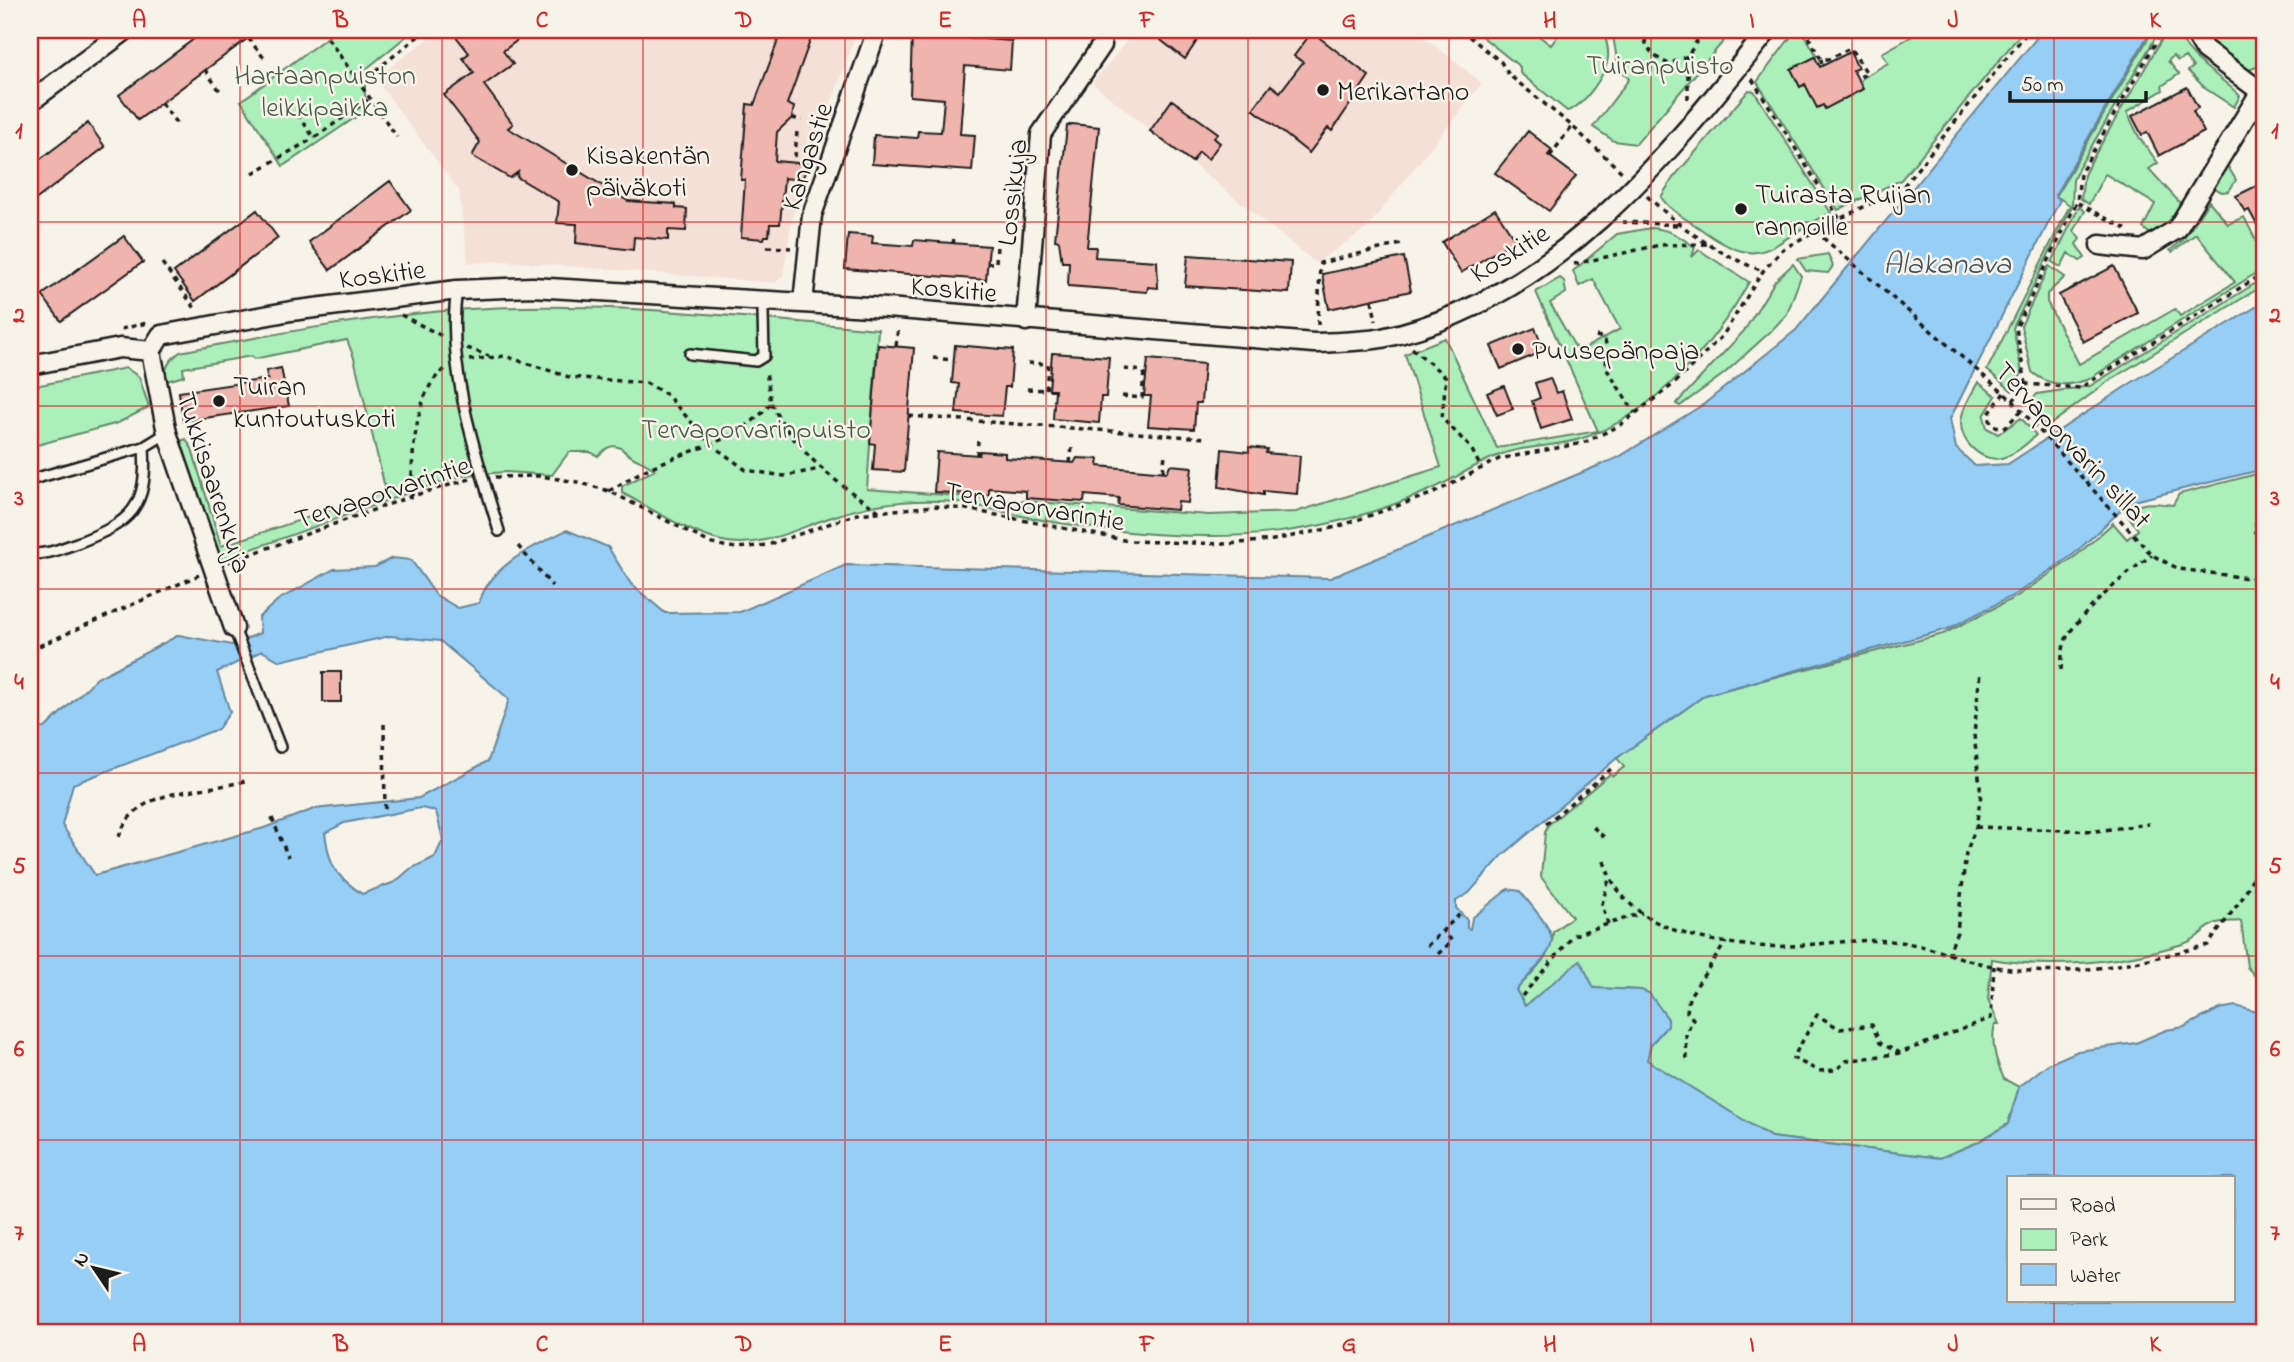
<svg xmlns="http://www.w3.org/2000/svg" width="2294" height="1362" viewBox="0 0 2294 1362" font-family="'Indie Flower',sans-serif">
	<rect width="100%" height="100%" fill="#f7f3e8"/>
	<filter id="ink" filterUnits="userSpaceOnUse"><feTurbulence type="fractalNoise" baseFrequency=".0143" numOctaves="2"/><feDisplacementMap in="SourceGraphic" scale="14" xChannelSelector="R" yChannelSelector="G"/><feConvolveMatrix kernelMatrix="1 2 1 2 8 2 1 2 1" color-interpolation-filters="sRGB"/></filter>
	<g filter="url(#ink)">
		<path fill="#f5e0d7" d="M440 30H605L606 36 704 30H858L795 201 783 276 775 283 504 261 468 263 459 191 375 78Z
			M1136 30H1415L1482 83 1367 228 1316 263 1092 83Z"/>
		<path fill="#abefba" stroke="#64866b" stroke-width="2" d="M337 30H414L365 70V111L283 166 241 101Z
			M1474 30H1531L1551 45 1562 30H1603C1606 39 1609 48 1608 58 1606 75 1583 107 1567 111L1520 73V67Z
			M1612 30H1733L1636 144 1614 141 1593 127 1629 79 1618 66Z
			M1796 30 1806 37 1817 56 1792 69 1800 86 1860 83 1862 78 1888 63 1882 53 1923 30H2024L1901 180 1838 210 1757 82Z
			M2153 30H2160L2078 169 2073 180 2072 206 2013 328 2022 373 2012 391 1987 370 2070 205 2056 196Z
			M2167 30H2177C2189 62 2218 73 2240 96L2234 107 2206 89 2188 71 2193 67 2185 57 2178 61 2173 56 2168 61 2179 74 2162 86 2163 90 2127 112 2139 137 2158 163 2149 169 2181 204 2166 226 2153 236 2143 228 2155 204 2105 174 2089 204 2081 199 2084 175 2089 165Z
			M2200 30H2264V64L2249 70 2231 63Z
			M1749 90 1754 91 1831 213C1768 241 1766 278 1698 227 1686 219 1668 209 1661 197L1673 178Z
			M2227 165 2236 180 2229 191 2222 192 2214 188Z
			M2209 201 2228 224 2244 217 2264 256V268L2089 379C2068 387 2049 387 2032 372L2021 326 2049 266 2065 277 2047 294V302L2079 364 2175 309 2180 316 2235 282 2196 234 2172 252 2170 250 2183 240Z
			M2079 207 2085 211 2074 231 2080 239 2076 244 2085 258 2080 261 2068 253 2061 267 2052 262Z
			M1651 228C1670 229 1680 237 1695 247L1692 257 1699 250 1749 282C1714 345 1652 417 1580 439 1555 447 1527 445 1502 454 1476 463 1454 480 1430 490 1320 538 1226 543 1109 530 1078 526 1048 522 1017 515 992 510 965 501 938 501 905 500 867 505 835 516 799 527 761 550 722 541 690 534 651 508 622 493V486L655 470C644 460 631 460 621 448 609 443 605 450 598 456L590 452H569L552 475 506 472 466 475 419 489 219 561 179 447 181 441 186 439 192 449 221 546 386 492 354 358 347 340 254 359 252 356 183 368 184 376 167 381C162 368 171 359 180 352 267 335 355 319 443 311 587 298 734 317 878 329L867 489 1209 515 1296 512 1441 467 1405 354 1445 338 1497 448 1598 431 1536 292 1560 278 1564 281 1566 293 1550 303 1578 352 1620 329 1593 279 1579 286 1573 271 1617 234Z
			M1828 254 1833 266 1828 273 1806 271 1798 259Z
			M1793 264 1801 276 1787 314 1770 332 1725 373 1680 406 1676 404 1744 331 1775 281Z
			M2264 278V285L2110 380 2047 427 2029 404 2037 394 2090 386Z
			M126 368 139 377 149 407 118 423 30 447V387Z
			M1978 382 1996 396 1984 416 1987 428 1998 434 2021 418 2036 435C2027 444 2017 453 2005 457 1984 465 1960 443 1961 422 1962 408 1972 394 1978 382Z
			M2264 472V986L2247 967 2241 921C2233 922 2221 921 2214 924 2202 930 2199 939 2183 944 2121 962 2055 970 1992 959L1988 999 1999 1024H1995C1990 1043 1996 1062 2004 1079L2019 1087 2008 1124 1976 1143 1940 1158 1771 1137 1646 1060 1651 1044 1668 1025V1019L1649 994 1641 990 1594 988 1526 1007 1516 990C1531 973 1553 956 1553 932L1572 917 1541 877 1545 832 1548 825 1610 774 1613 776 1624 767 1617 758 1705 695 1943 634 2016 597 2077 555 2113 523 2127 539 2138 530 2126 512C2143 500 2154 503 2173 505L2179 494Z"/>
		<path fill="#96cef5" stroke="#65879e" stroke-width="2" fill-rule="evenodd" d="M2043 30H2151L2055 195 2060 200 1950 419 1956 448 1975 466 2008 464 2131 383 2264 302V469L2130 502 2074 554 2016 594 1948 629 1705 695 1617 758 1502 856 1469 893 1456 901V908L1467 920V928L1470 929 1472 918 1508 889 1520 891C1564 946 1562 938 1516 990L1525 1006 1580 960 1594 988 1641 990 1649 993 1668 1019V1025L1651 1044 1647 1060 1771 1137 1940 1158 1976 1143 2008 1124 2019 1087 2048 1064 2078 1051 2136 1043 2166 1030 2184 1027 2219 1009 2236 1006 2264 1014V1332H30V729L45 728 97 678 179 635 232 645 260 633 259 617 278 600 334 569 375 567 392 558 411 560 436 595 458 608 479 603C490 566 533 546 567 530L608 547 631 584 665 613 740 612 846 565 1330 578 1619 457 1704 404 1796 330ZM390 636 440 641 509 699 488 761 419 798 314 809 264 828 95 875 62 825 73 784 218 729 230 712 217 672 262 651 280 661ZM421 808 436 811 443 840 435 857 410 869 395 882 362 894C334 874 330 868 325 833L344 823ZM2009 1178H2233V1301H2009Z"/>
		<path fill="#efb4ae" stroke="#1c1c1c" stroke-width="2" d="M206 30H259L138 120 119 95Z
			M451 30H531L503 51 513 64 484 85 513 124 508 128 628 201 676 204V208L687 209 686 231 668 230V240L634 237 633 250 576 243 577 224 557 223 559 202 517 177 518 172 510 178 472 156 480 142 444 95 474 73 463 58 469 53Z
			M782 30H814L787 104 794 107 792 118 777 132 775 161 808 164 802 180 784 178 780 224H770L769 236H765L764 239 741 237 745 180H741L747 104 754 105Z
			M956 30H970V38L1012 41 1010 70 965 66 960 134 975 135 972 171 872 164 874 135 917 138 918 131 941 132 944 99 910 96 912 34 956 37Z
			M1148 30H1204L1185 59Z
			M1312 32 1369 76 1332 131 1328 128 1309 153 1253 109 1271 85 1280 92 1303 62 1294 56Z
			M1850 52 1858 68 1853 70 1863 89 1825 109 1823 105 1817 108 1805 84 1800 87 1791 69 1815 57 1820 67Z
			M2187 87 2198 108 2193 111 2204 132 2159 156 2147 132 2142 135 2132 116Z
			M1172 100 1218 133 1214 138 1220 143 1208 159 1199 152 1192 162 1150 131Z
			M88 123 105 147 30 204V167Z
			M1072 124 1099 127 1087 247H1096L1095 257 1157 261 1158 288 1148 287 1147 292 1068 286 1069 262H1062L1059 241 1055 240 1067 126Z
			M1528 131 1552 150 1548 155 1576 176 1549 211 1495 173Z
			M390 181 411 210 330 270 309 242Z
			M2264 182V238L2249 210 2245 212 2236 196Z
			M1495 209 1515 240 1461 273 1442 242Z
			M257 210 278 238 195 301 174 272Z
			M848 234 873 236 872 243 913 246 914 240 989 246 986 280 845 269Z
			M124 236 143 262 61 321 42 295Z
			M1188 255 1291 262 1289 293 1185 286Z
			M1404 257 1411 291 1329 309 1322 274Z
			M2114 266 2138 313 2083 342 2059 295Z
			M1535 328 1544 351 1501 369 1491 346Z
			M878 345 914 348 904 472 873 470 875 444 870 443Z
			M955 345 1013 350 1010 387H1005L1002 416 956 413 959 384 952 383Z
			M1052 353 1109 357 1106 397H1101L1099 423 1053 419 1055 390H1049Z
			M1148 359 1204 364 1201 403H1196L1194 429 1148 426 1151 396H1144Z
			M281 368 289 406 183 421 179 392 268 379 266 371Z
			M1550 378 1556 393 1562 391 1572 419 1541 429 1532 401 1540 398 1535 383Z
			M1504 386 1513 409 1497 415 1487 393Z
			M1249 447 1267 449 1266 453 1300 456 1297 494 1263 491V495L1219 487 1222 449 1249 452Z
			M980 451 1005 453V458L1074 463 1077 458 1099 459 1098 466 1167 472 1170 465 1192 467 1188 503 1178 502 1177 510 1118 505 1119 498 1085 495 1084 502 1026 498V491L989 488V495L934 492 937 452 979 455Z
			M323 672H341V702H323Z"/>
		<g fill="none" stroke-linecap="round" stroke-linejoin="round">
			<defs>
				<path id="service" d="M457 290C445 365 477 458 499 531
					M690 354 756 361 764 356 763 311
					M30 480 144 447 167 433
					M30 553C46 556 62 548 77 543 132 522 148 508 144 447
					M234 628 280 747"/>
				<path id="minor" d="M2193 30 2204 49 2260 91
					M30 102 126 30
					M2100 245 2143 250 2177 229 2264 86
					M803 303 812 215 877 30
					M1026 321 1041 134 1102 45
					M30 365 120 348 151 351
					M234 628 167 433 151 351 161 335 291 311 457 290 532 287 887 308 1314 343C1336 342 1360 342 1382 338 1552 302 1666 158 1768 30"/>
			</defs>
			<use href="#service" stroke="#1c1c1c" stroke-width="14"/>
			<use href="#minor" stroke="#1c1c1c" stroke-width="23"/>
			<path stroke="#1c1c1c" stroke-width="3.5" stroke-dasharray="5 5" stroke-linecap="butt" d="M322 30 397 137
				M1461 30 1501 62 1509 75 1572 126 1624 174
				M1642 30C1646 48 1652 57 1669 64L1688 56 1703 30
				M1801 30 1808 36 1821 59H1829L1850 48 1867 73 1858 78
				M248 38 264 58
				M1821 59 1822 66
				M205 70 220 91
				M1752 79 1839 218
				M360 83 426 30
				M1688 99V56
				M161 103 177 124
				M298 114 314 138 371 98
				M792 118 802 120
				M1550 156 1572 126
				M795 157 797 131
				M253 173 314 138
				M1647 196C1681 228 1719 255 1763 271
				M2078 203 2126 229
				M1622 222 1679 225
				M1815 231 1902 188 2029 30
				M953 244 954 238
				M767 247 791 248
				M162 263 197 311
				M987 263H996L997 245
				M1574 264 1660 245 1709 244
				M1372 300 1376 321
				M401 315 444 337
				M1318 325 1320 263 1401 244
				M121 329 147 323
				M1596 336 1604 338 1607 347 1606 368 1635 413
				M896 346 898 327
				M467 348 489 356
				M1412 348 1446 377 1442 418 1471 448 1481 468
				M933 358 954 360
				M469 360 505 356 569 377 646 383 666 394 712 445 746 470 784 476 820 469
				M1028 363 1048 364
				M1124 369 1143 371
				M2026 384 2016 328 2077 202 2080 174 2163 30
				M1027 389 1046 390 1048 364H1051
				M2004 393 1989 414 1991 425 2004 428 2022 410
				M1122 396 1142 398 1144 371H1147
				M2013 401 2026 384 2080 388 2264 273
				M771 403C795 451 834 482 879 511
				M909 416 1205 438
				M977 455 978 441
				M1070 463 1072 448
				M1163 471 1165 455
				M495 477 540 476 577 482 609 491 712 544 736 548 768 545 857 514 934 506 966 509 1129 541 1228 544 1273 540 1337 527 1434 493 1499 459 1583 443 1619 426 1675 383 1723 335 1763 271 1783 249 1815 231 2013 401 2152 555 2179 569 2264 580
				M609 491C623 483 637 473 652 467 693 448 741 441 771 403L766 371
				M412 496C411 463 414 386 446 369
				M2264 514 2254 527 2255 532 2264 539
				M518 546 552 586
				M229 562 412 496 470 479
				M30 650 199 575
				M2061 670C2062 657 2062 643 2070 632 2091 604 2124 575 2152 555
				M384 724 385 814
				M272 818 288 857
				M1546 824 1611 769
				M1593 827 1607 840
				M1976 827 2096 831 2149 824
				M119 837C136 784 205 794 248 780
				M1604 861C1623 926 1696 941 1756 946 1799 949 1844 938 1889 941 1924 943 1958 959 1992 966 2063 981 2140 962 2208 945L2243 897 2264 855
				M1608 924 1602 904 1609 879
				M1427 946 1461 913
				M1438 954 1452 941 1443 931
				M1948 955 1957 932 1966 853 1976 827 1981 794 1974 735 1980 672
				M1522 996 1574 935 1642 913
				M1900 1053 1846 1061 1836 1070 1819 1071 1793 1058 1817 1015 1840 1029 1872 1025 1880 1043 1900 1053 1991 1018 1994 966
				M1687 1059 1686 1034 1693 1019 1687 1012 1689 997 1726 942"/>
			<use href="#service" stroke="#f7f3e8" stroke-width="9"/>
			<use href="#minor" stroke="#f7f3e8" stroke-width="18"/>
		</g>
	</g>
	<path fill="none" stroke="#d62828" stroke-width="2" stroke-opacity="0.55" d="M240 30V1332M442 30V1332M643 30V1332M845 30V1332M1046 30V1332M1248 30V1332M1449 30V1332M1651 30V1332M1852 30V1332M2054 30V1178M30 222H2264M30 406H2264M30 589H2264M30 773H2264M30 956H2264M30 1140H2264M2054 1301V1332"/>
	<g fill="#1c1c1c" stroke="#f7f3e8" stroke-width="2.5">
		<circle cx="1323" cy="90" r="7"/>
		<circle cx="572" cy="170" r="7"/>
		<circle cx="1741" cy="209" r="7"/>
		<circle cx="1518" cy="349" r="7"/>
		<circle cx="219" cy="401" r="7"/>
	</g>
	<g text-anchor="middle" stroke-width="5" stroke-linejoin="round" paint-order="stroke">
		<g font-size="28" fill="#475b4b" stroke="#f7f3e8">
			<text x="1660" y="74">Tuiranpuisto</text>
			<text x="325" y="84">Hartaanpuiston<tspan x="325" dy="32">leikkipaikka</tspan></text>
			<text x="756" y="438">Tervaporvarinpuisto</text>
		</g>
		<g font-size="28" fill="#1c1c1c" stroke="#f7f3e8" text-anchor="start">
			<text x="1337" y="100">Merikartano</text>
			<text x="586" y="164">Kisakentän<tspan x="586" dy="32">päiväkoti</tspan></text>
			<text x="1755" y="203">Tuirasta Ruijan<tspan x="1755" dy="32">rannoille</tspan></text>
			<text x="1532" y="359">Puusepänpaja</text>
			<text x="233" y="395">Tuiran<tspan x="233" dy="32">kuntoutuskoti</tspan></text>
		</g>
		<g font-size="28" fill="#1c1c1c" stroke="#f7f3e8">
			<text transform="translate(806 156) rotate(-72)" y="10">Kangastie</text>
			<text transform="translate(1011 192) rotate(-84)" y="10">Lossikuja</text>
			<text transform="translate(1509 252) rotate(-32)" y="10">Koskitie</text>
			<text transform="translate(382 273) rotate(-7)" y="10">Koskitie</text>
			<text transform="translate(954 288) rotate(5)" y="10">Koskitie</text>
			<text transform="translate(2074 444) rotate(47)" y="10">Tervaporvarin sillat</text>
			<text transform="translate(215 482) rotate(72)" y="10">Tukkisaarenkuja</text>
			<text transform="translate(382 491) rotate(-18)" y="10">Tervaporvarintie</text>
			<text transform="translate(1035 505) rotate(10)" y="10">Tervaporvarintie</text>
		</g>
		<g font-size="30" font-style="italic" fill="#41515d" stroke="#f7f3e8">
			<text x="1947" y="273">Alakanava</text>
		</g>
	</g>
	<rect width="2294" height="1362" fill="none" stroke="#f7f3e8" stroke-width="77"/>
	<rect x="2007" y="1176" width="228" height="126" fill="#f7f3e8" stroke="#9f9d96" stroke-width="2"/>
	<rect x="2021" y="1199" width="35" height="10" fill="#f7f3e8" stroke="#9f9d96" stroke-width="2"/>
	<text x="2070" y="1212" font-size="21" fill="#1c1c1c">Road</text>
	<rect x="2021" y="1229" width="35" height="21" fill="#abefba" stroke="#9f9d96" stroke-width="2"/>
	<text x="2070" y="1246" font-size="21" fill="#1c1c1c">Park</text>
	<rect x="2021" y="1264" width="35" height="21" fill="#96cef5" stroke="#9f9d96" stroke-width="2"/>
	<text x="2070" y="1282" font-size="21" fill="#1c1c1c">Water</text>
	<g transform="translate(94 1268) rotate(305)" stroke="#f7f3e8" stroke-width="5" paint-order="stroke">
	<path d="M0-5L12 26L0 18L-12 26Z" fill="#1c1c1c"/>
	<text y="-10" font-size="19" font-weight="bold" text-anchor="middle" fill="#1c1c1c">N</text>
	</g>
	<path d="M2010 91v10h136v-10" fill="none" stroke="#1c1c1c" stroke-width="3.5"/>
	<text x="2021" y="91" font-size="21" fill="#1c1c1c" stroke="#f7f3e8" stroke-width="5" paint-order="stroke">50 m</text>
	<rect x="38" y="38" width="2218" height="1286" fill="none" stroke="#d62828" stroke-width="2.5"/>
	<g font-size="23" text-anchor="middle" font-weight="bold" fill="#d62828">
		<text x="139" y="27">A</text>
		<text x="341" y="27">B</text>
		<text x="542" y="27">C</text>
		<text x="744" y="27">D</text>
		<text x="945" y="27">E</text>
		<text x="1147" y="27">F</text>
		<text x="1349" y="27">G</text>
		<text x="1550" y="27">H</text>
		<text x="1752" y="27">I</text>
		<text x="1953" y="27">J</text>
		<text x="2155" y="27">K</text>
		<text x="19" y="138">1</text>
		<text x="2275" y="138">1</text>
		<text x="19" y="322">2</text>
		<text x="2275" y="322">2</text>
		<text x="19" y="505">3</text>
		<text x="2275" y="505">3</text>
		<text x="19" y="689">4</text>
		<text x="2275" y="689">4</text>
		<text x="19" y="873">5</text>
		<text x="2275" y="873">5</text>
		<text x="19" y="1056">6</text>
		<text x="2275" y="1056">6</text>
		<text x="19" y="1240">7</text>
		<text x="2275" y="1240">7</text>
		<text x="139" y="1351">A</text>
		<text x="341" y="1351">B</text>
		<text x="542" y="1351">C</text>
		<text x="744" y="1351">D</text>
		<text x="945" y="1351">E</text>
		<text x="1147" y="1351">F</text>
		<text x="1349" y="1351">G</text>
		<text x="1550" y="1351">H</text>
		<text x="1752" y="1351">I</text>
		<text x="1953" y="1351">J</text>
		<text x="2155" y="1351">K</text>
	</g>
</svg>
